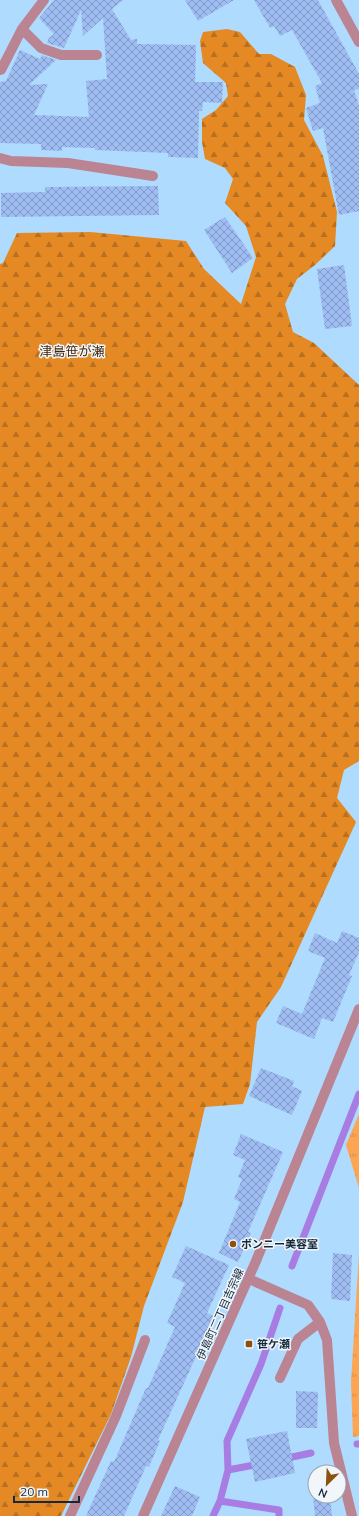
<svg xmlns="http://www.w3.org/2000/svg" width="359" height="1516" viewBox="0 0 359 1516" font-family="Mulish,'Noto Sans JP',sans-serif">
	<defs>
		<pattern id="grass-tufts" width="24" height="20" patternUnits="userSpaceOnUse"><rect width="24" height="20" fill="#fca552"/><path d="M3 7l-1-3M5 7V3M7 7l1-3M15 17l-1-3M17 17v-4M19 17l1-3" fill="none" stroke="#d78e48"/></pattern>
		<pattern id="forest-firs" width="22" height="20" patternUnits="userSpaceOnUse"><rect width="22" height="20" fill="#e48924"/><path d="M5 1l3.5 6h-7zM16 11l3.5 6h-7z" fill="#b87020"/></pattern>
		<pattern id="building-cross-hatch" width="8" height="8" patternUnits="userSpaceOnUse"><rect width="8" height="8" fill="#9fbdf3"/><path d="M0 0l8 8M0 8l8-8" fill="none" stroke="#809ac6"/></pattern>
	</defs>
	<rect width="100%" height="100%" fill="#aedbfe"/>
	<path fill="url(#grass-tufts)" d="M359 1114V1188L346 1145Z
		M359 1254V1436L353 1437 351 1382Z"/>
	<path fill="url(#forest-firs)" d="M227 29 240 32 259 54H271L295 67 306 95 304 120 323 156 337 212 335 246 315 265 297 279 285 304 293 332 314 343 359 385V761L344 770 337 798 356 822 281 987 257 1022 250 1084 243 1104 205 1107 183 1202 144 1306 131 1357 111 1414 61 1516H0V264L3 263 17 233 90 232 186 241 204 269 241 304 256 257 246 226 225 203 233 179 225 168 205 159 202 142V119L216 110 228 96 226 83 203 63 200 41 203 32Z"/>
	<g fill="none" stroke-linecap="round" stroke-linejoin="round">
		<path stroke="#a77ce3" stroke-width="7" d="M292 1266 359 1094
			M357 1444H359
			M283 1459 311 1453
			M228 1470 259 1464
			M220 1501 279 1510V1516
			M213 1516 220 1501 228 1470 227 1441 261 1364 280 1308"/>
	</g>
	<path fill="url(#building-cross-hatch)" d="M54 0H123L112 9 131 40 137 39V44L196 45 195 82H223L222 103 203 102 202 111H199L198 158 168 157V153L95 150V148L62 147V151L41 150V144L0 143V82L6 81 20 50 40 59 42 55 56 60 29 85 48 84 34 115 89 117 86 81 107 79 103 18 83 36 81 10 64 48 47 43 49 38 54 34 39 18Z
		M185 0H234L198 21Z
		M254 0H318L359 74V89L354 90 359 106V211L339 215 323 128 313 131 306 108 320 103 315 86 322 83 292 30 280 36 274 26 270 28Z
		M158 186 159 215 1 217V193L45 192V187Z
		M225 217 253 258 232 273 204 230Z
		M344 265 352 326 325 329 317 269Z
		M342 931 359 938V952L349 975 352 976 333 1022 322 1018 314 1039 276 1023 283 1006 302 1014 325 958 308 951 315 933 337 943Z
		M261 1068 294 1081 292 1086 302 1091 292 1115 249 1096Z
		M241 1134 283 1152 248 1232 251 1233 238 1262 219 1253 240 1202 234 1199 242 1179 238 1177 245 1160 233 1155Z
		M186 1246 229 1265 207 1313 213 1316 198 1349 199 1350 158 1440 160 1441 149 1467 146 1466 124 1516H86L111 1461 114 1462 146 1388H148L175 1327 167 1323 185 1283 172 1277Z
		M333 1253 352 1255 350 1301 331 1299Z
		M296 1391 318 1392 317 1428H296Z
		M287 1431 295 1473 255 1482 246 1439Z
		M175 1486 200 1497 192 1516H161Z
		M313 1496H330L332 1516H315Z"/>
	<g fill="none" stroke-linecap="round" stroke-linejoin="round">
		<path stroke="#ba8493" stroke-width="10" d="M336 0 359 42
			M22 29 41 48 61 55H97
			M0 70H1L22 29 44 0
			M0 158 11 161 68 163 153 176
			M249 1279 308 1305 320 1322 327 1340 334 1443 352 1516
			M280 1378 298 1339 320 1322
			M70 1516 116 1416 145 1340
			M143 1516 256 1261 359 1009"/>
	</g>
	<g fill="#8d510e" stroke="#f1f6fb" stroke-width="1.5">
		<circle cx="233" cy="1244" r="4"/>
		<rect x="245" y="1340" width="8" height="8" rx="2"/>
	</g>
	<g text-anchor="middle" stroke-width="3" stroke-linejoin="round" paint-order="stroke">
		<g font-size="11" font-weight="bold" fill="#142a3b" stroke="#f1f6fb" text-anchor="start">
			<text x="241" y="1248">ボンニー美容室</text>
			<text x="257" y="1348">笹ケ瀬</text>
		</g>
		<g font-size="11" fill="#142a3b" stroke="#f1f6fb">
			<text transform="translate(220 1314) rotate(-66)" y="4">伊島町二丁目吉宗線</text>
		</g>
		<g font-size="13" fill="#422508" stroke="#f1f6fb">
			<text x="72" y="356">津島笹が瀬</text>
		</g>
	</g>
	<g transform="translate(327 1484) rotate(204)"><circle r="19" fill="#f1f6fb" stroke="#99a4ae"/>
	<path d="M0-3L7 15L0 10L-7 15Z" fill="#8d510e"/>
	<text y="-6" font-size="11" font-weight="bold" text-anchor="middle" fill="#142a3b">N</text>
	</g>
	<path d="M14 1496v6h65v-6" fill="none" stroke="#142a3b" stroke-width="2"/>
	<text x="20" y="1496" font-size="12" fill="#142a3b" stroke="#f1f6fb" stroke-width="3" paint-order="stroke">20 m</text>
</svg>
